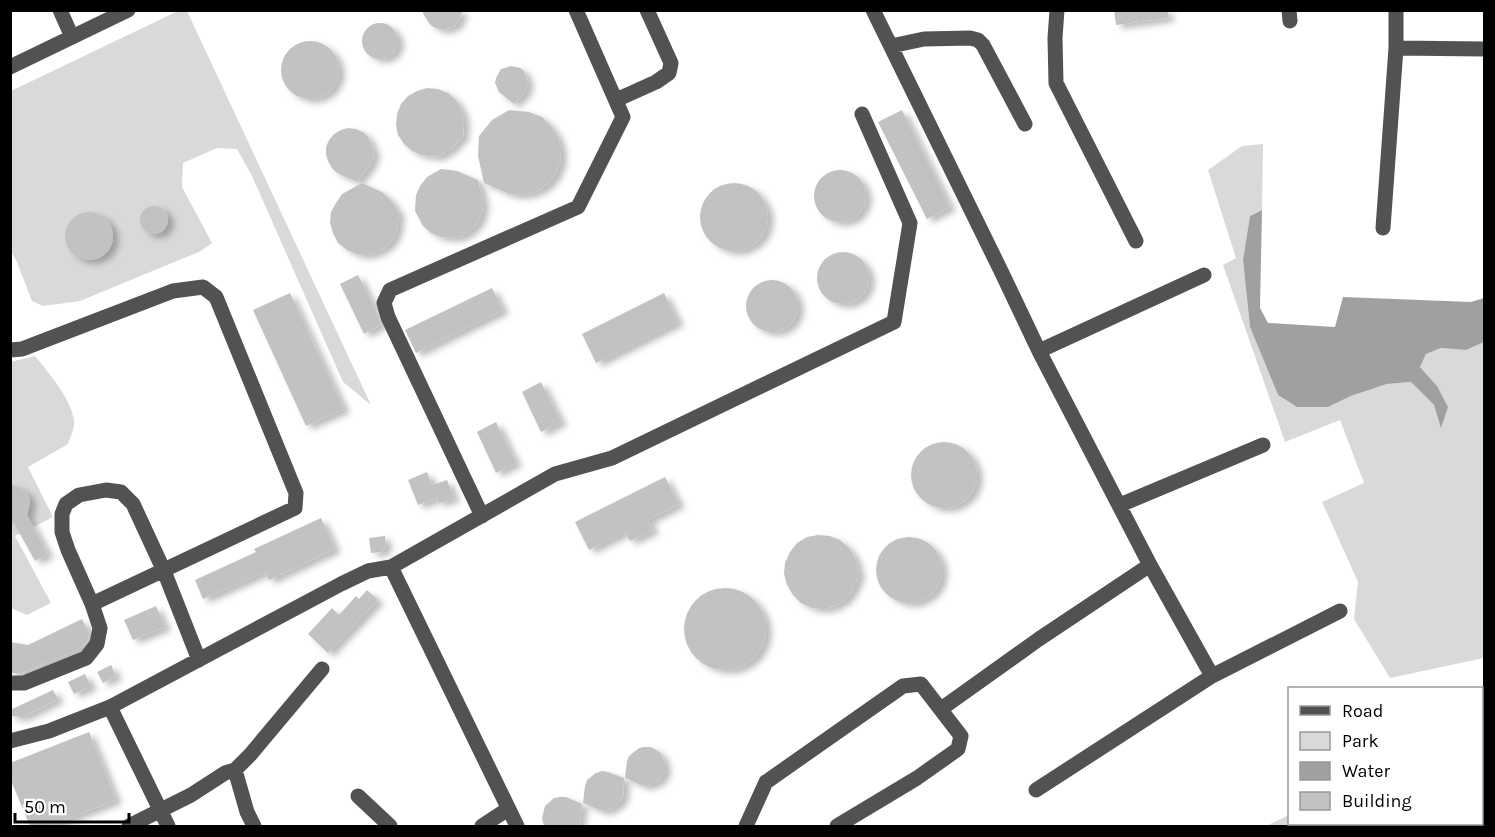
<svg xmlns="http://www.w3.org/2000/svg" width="1495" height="837" viewBox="0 0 1495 837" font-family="Karla,sans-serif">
	<defs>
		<filter id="shadow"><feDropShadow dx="6" dy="4" stdDeviation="3" flood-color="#0004"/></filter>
	</defs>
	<rect width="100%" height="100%" fill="#fff"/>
	<path fill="#d9d9d9" d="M178 11H187L371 405 343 382 252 176 237 149 217 148 183 163 182 187 212 243 201 251 80 301 43 306 32 301 17 262 11 251V91Z
		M1263 144 1262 210 1250 216 1243 260 1250 327 1278 395 1297 407H1328L1351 396 1387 384 1411 382 1434 405 1441 426 1437 386 1420 367 1426 354 1441 348 1466 350 1484 342V658L1390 678 1354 619 1358 582 1322 502 1364 483 1340 420 1285 442 1223 265 1236 258 1208 170 1242 146Z
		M35 356C49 373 72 400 74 421 75 428 70 438 68 444L28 467 53 517 15 536 51 603 27 615 11 608 10 362Z
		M1482 737H1484V826H1443L1441 824H1482Z
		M1289 815 1290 824H1402L1393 826H1266Z"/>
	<path fill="#a0a0a0" d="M1262 210 1260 308 1268 323 1335 327 1343 297 1471 302 1484 298V342L1466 350 1441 348 1426 354 1420 367 1437 386 1448 407 1441 428 1434 405 1411 382 1387 384 1351 396 1328 407H1297L1278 395 1250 327 1243 260 1250 216Z"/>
	<path fill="#c2c2c2" filter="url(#shadow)" d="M421 10H463L458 21 455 26 444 30 433 27 429 23Z
		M1114 10H1168V18L1116 25Z
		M362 41a18 18 0 1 1 36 0a18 18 0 1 1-36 0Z
		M281 70a29 29 0 1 1 58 0a29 29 0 1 1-58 0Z
		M511 66 520 68 524 71 528 81 526 91 514 104 499 92 495 83 496 78 501 69Z
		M427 88 438 89 448 93 456 100 461 109 464 120 463 136 452 148 438 157 422 155 412 151 404 144 398 135 396 125 397 114 401 104 408 96 417 91Z
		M509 110 529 112 542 117 551 126 558 137 561 150 560 163 555 175 547 185 535 192 523 195 509 194 484 183 478 156 479 136 492 120Z
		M902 110 950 207 927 219 878 122Z
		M348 128 356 129 363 132 368 137 374 151 373 158 370 165 357 182 337 173 332 168 328 161 326 154V147L329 140 334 134 341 130Z
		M441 169 457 171 478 180 483 202 482 212 478 222 471 230 462 236 452 238 441 237 431 233 423 226 415 211 416 195 420 186 427 177Z
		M814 196a26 26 0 1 1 52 0a26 26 0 1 1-52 0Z
		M362 183 382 192 390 199 399 213 397 229 393 239 386 247 377 252 367 255 356 254 347 250 338 243 333 233 330 223 331 212 336 203 342 194Z
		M700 217a34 34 0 1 1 68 0a34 34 0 1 1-68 0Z
		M140 220a14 14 0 1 1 28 0a14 14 0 1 1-28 0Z
		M65 236a24 24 0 1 1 48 0a24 24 0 1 1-48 0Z
		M817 278a26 26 0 1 1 52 0a26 26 0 1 1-52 0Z
		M358 275 376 311 381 325 364 334 340 284Z
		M746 306a26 26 0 1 1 52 0a26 26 0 1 1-52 0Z
		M492 288 503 310 416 353 405 330Z
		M290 293 344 409 306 426 253 310Z
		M664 293 678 322 596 363 582 334Z
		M541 382 561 422 541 432 522 392Z
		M496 422 516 463 496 473 477 432Z
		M911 475a33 33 0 1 1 66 0a33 33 0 1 1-66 0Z
		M427 472 432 485 447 480 454 498 439 503 437 498 418 505 408 480Z
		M665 477 679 504 648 520 653 530 630 541 625 532 589 550 575 522Z
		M10 484 21 488 26 492 29 497 30 503 27 515 48 554 35 561 14 523 10 522Z
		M321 518 335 549 269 580 265 572 203 599 195 580 256 552 254 549Z
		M818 535 830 536 840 540 849 548 855 558 859 575 852 591 845 600 835 606 824 609 812 608 801 603 793 595 787 585 784 574 785 563 790 552 797 543 807 537Z
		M385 536 386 546 382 552 371 553 369 538Z
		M876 570a33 33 0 1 1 66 0a33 33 0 1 1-66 0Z
		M684 629a41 41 0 1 1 82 0a41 41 0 1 1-82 0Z
		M367 590 378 600 328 653 308 634 332 608 339 615 356 596 359 599Z
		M156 606 165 627 133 640 124 620Z
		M82 619 89 633 88 640 82 647 61 657 22 673H10V642L28 645Z
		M111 665 116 676 103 683 97 672Z
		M85 674 91 686 74 694 68 682Z
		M53 690 58 699 23 717 10 716V710Z
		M89 732 116 800 50 826H30L10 778V763Z
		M644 747H651L661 753 665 765V771L659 781 647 786 641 785 625 778 627 761 629 756 639 748Z
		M602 771 608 772 624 778 623 796 620 802 611 809 605 811 599 810 583 803 585 786 587 780 596 773Z
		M560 797H566L582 804 580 821 578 826H544L542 818 545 806 554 798Z"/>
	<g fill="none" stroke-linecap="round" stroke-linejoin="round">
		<path stroke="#525252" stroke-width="15" d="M60 10 72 37
			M873 10 1001 271 1039 351 1150 565 1212 676
			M1057 10 1055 38 1056 83 1136 241
			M1289 10 1290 21
			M891 46 924 39 970 38 978 40 983 45 1025 124
			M1396 48 1484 49
			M10 67 128 10
			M616 100 656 82 669 73 671 63 647 10
			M1383 228 1396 48V10
			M10 350 22 349 173 291 203 287 216 297 296 493 295 508 92 604
			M1039 351 1204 275
			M1120 505 1263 445
			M482 516 388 317 384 303 390 290 578 207 623 117 576 10
			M391 567 517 826
			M10 683H24L86 658 97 644 100 628 92 604 68 550 62 532V514L66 504 79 495 106 490 121 492 133 504 164 571 199 660
			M110 707 168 826
			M941 709 1039 639 1150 565
			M10 741 49 731 110 707 341 584 368 571 391 567 555 474 612 458 894 322 910 223 862 114
			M235 770 247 812 254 826
			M1036 790 1212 676 1340 611
			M358 796 390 826
			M129 826 191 795 225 773 235 770 250 755 322 669
			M482 826 508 809
			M746 826 766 782 903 686 921 684 961 736 958 749 917 778 837 826"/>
	</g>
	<rect width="1495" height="837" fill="none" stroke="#000000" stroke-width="24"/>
	<rect x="1288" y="687" width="195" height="138" fill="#ffffff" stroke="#999999" stroke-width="1.5"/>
	<rect x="1300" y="706" width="30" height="9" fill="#525252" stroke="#999999" stroke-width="1.5"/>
	<text x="1342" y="717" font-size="18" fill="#000000">Road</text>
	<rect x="1300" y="732" width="30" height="18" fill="#d9d9d9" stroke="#999999" stroke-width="1.5"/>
	<text x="1342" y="747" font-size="18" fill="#000000">Park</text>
	<rect x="1300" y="762" width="30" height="18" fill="#a0a0a0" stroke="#999999" stroke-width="1.5"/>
	<text x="1342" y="777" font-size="18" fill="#000000">Water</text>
	<rect x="1300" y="792" width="30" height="18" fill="#c2c2c2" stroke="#999999" stroke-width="1.5"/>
	<text x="1342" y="807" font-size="18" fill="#000000">Building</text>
	<path d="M15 813v9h114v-9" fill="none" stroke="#000000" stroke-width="3"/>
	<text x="24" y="813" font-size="18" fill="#000000" stroke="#ffffff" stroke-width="4.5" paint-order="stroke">50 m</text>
</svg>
